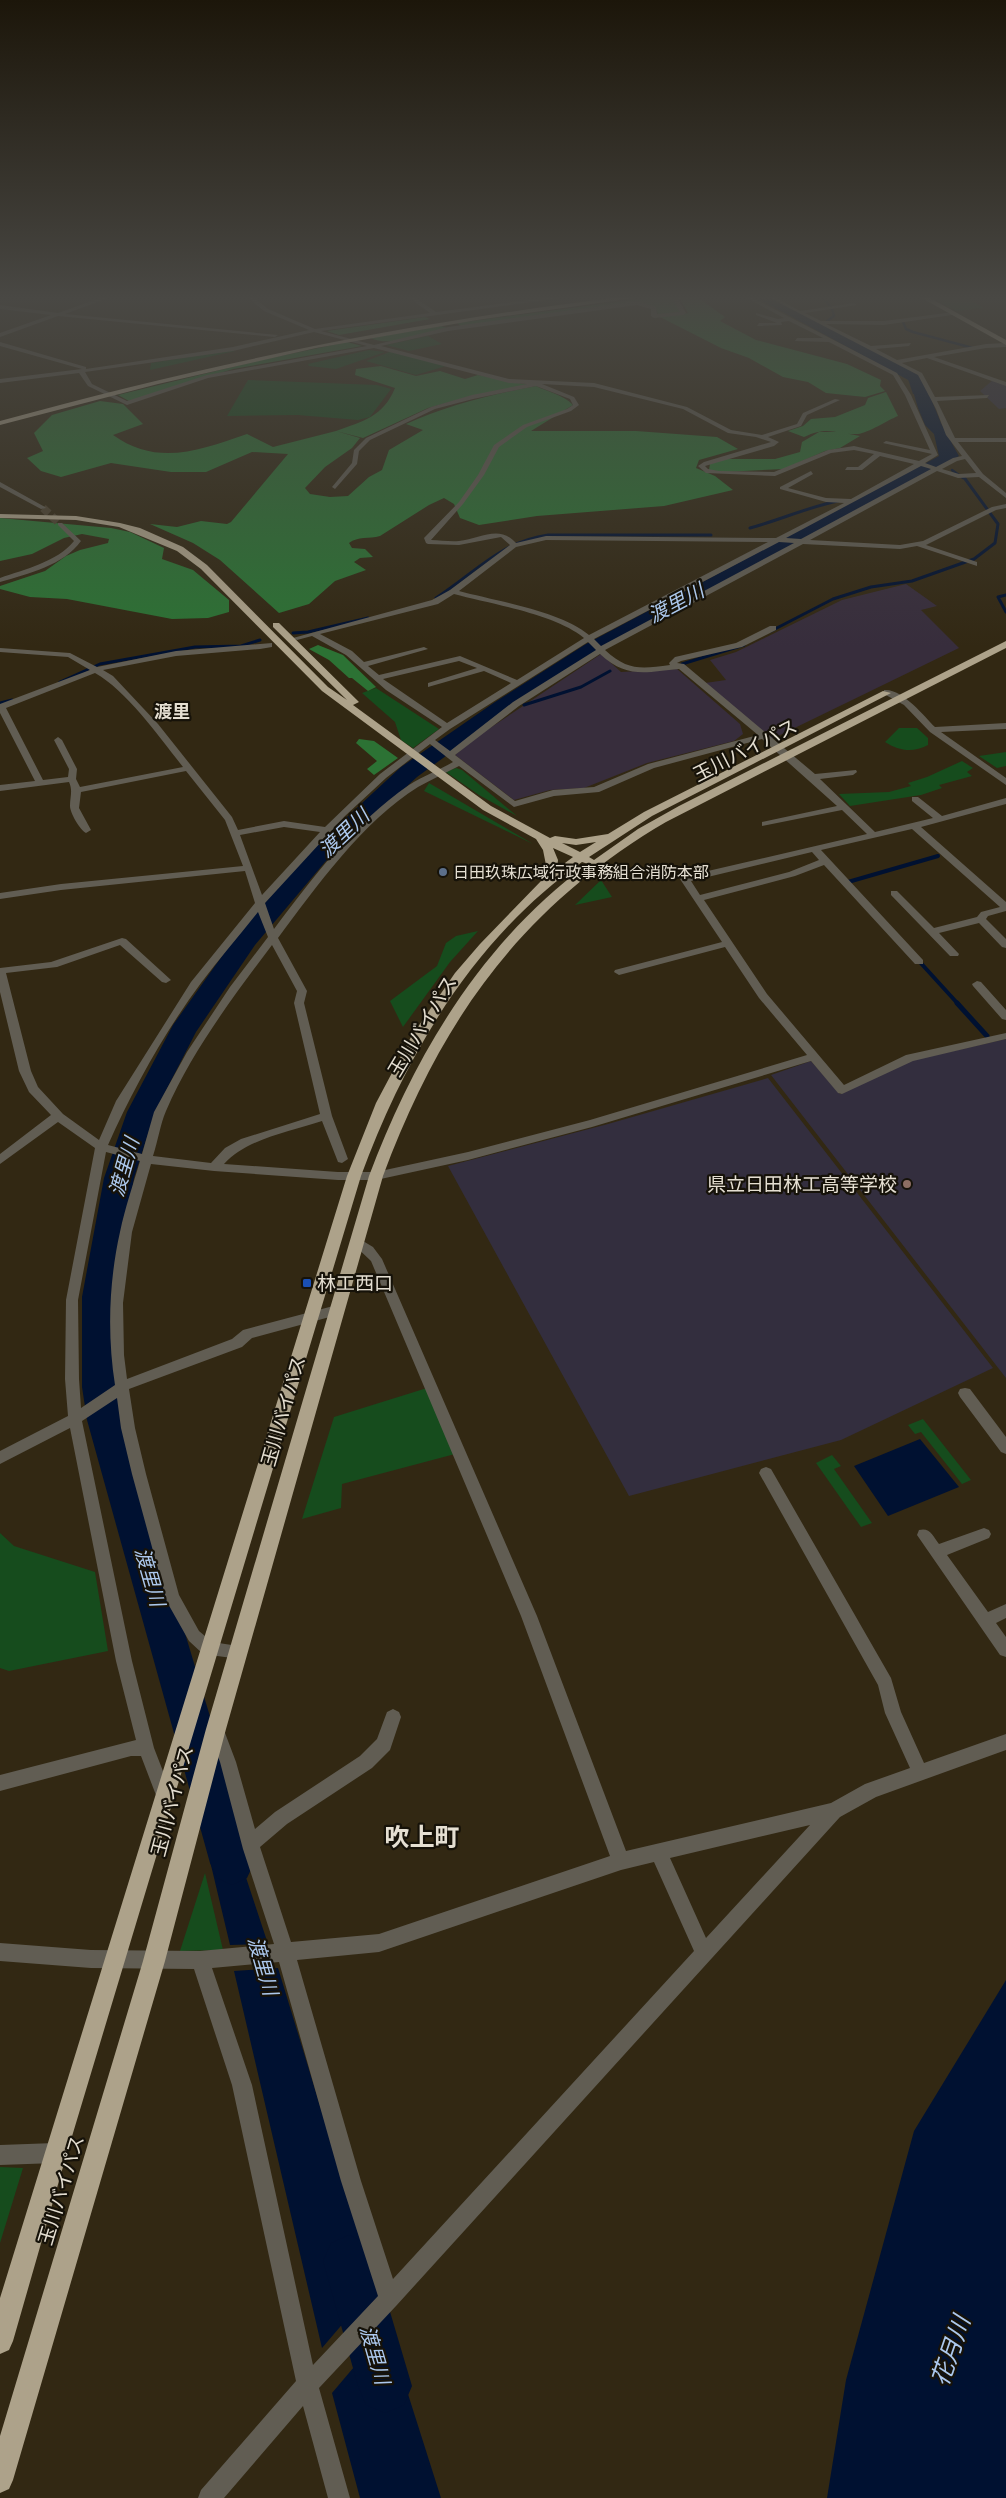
<svg xmlns="http://www.w3.org/2000/svg" width="1006" height="2498" viewBox="0 0 1006 2498" font-family="Signika,'Noto Sans JP',sans-serif">
	<rect width="100%" height="100%" fill="#322813"/>
	<path fill="#372d3c" d="M906 584 937 606 921 610 959 648 772 739 705 683 726 680 710 660 736 652 842 600Z
		M601 654 621 672 677 669 740 724 743 734 734 741 647 763 584 788 550 790 514 800 455 755 472 740Z"/>
	<path fill="#332e3e" d="M993 380 1006 385V408L999 409 980 391Z
		M1006 1039V1378L771 1075 811 1061 840 1094 913 1060Z
		M768 1078 993 1368 841 1440 629 1496 448 1166 608 1124Z"/>
	<path fill="#164c1d" d="M931 297H965L984 308 956 311Z
		M428 336 442 344 409 351 386 345Z
		M233 350 235 351 150 370 151 363Z
		M369 350 385 352 336 369 309 366 308 364Z
		M392 351 446 366 416 375 366 361Z
		M248 380 377 385 391 389 370 417 358 420 298 415 227 416Z
		M376 688 439 729 413 748 401 740 395 722 362 693Z
		M899 728H917L928 738V745C913 753 899 751 885 742Z
		M1006 752V766L997 768 979 756Z
		M962 761 973 768 967 772 972 776 939 785 942 788 921 795 850 806 839 794 889 792 911 786 908 783 927 777Z
		M456 768 462 770 517 816 479 795 446 772Z
		M429 783 533 844 424 791Z
		M601 880 612 897 575 905Z
		M478 931 450 962 403 1027 390 1001 437 966 446 943 456 936Z
		M427 1388 455 1454 342 1484 341 1508 302 1519 334 1417Z
		M923 1419 971 1480 962 1484 921 1432 915 1434 908 1425Z
		M832 1455 841 1466 834 1469 872 1523 861 1527 816 1463Z
		M0 1533 14 1546 95 1572 108 1651 9 1671 0 1668Z
		M205 1873 223 1950 180 1951Z
		M0 2167 23 2168 0 2243Z"/>
	<path fill="#2c7234" d="M657 297H672L681 312 658 314C654 304 647 304 638 303L461 326 457 323Z
		M697 297 725 317 720 321 756 340 847 364 881 380 880 386 885 391 865 397 826 393 808 382 783 377 749 358 721 348 660 317 688 313 680 299Z
		M425 317 430 319 339 335 327 331Z
		M441 326 447 328C427 333 388 348 371 338Z
		M347 342 362 346 233 369 129 401 118 395 257 361Z
		M381 366 416 376 440 371 465 379 478 375 529 385 471 396 428 408 363 438 336 431C363 421 383 417 395 388L355 375 356 369Z
		M536 386C548 392 564 395 573 405L531 431H636L717 437 738 449 699 460 696 468 715 476 733 490 664 506 537 516 479 525 460 518 454 504 444 498 429 505 380 536C369 539 358 536 349 543L352 548 365 549 373 557 360 558 354 562 366 570 335 581 309 604 279 613 220 560 193 543 150 524 177 527 201 521 227 524 231 522 288 454 252 452 206 472H171L111 463 61 477 41 471 27 458 43 451 34 433 52 415 100 401 123 404 143 424 113 435C158 467 200 450 247 434L273 447 336 431 360 438 352 448 325 467 305 488 310 494 330 497 348 496 369 477 382 470 389 450 423 430 406 424C448 405 490 395 536 386Z
		M886 392 898 416C888 420 868 433 858 434 835 435 830 425 804 437L788 431 803 426 811 419 835 417 865 405 868 398Z
		M819 432H839L860 436 840 448 825 451 784 469 724 472 709 470 710 464 725 459H775L800 452 802 442Z
		M0 518 111 528 130 532 164 548 162 559 193 570 229 600V612L208 618 172 619 67 599 30 597 0 589V586L45 571 66 556 80 550 108 543 109 539 82 534 64 538 32 554 0 561Z
		M318 645 343 655 376 687 368 691 352 678H349L329 660 309 649Z
		M359 739 374 741 398 758 374 775 367 769 377 761 356 743Z"/>
	<path fill="#001131" d="M841 334 894 361 881 363 833 336Z
		M900 364 920 378 929 394H913L908 379 888 366Z
		M916 396H930L943 428H929Z
		M936 431H945L959 456 943 466 932 463 943 456Z
		M920 1439 959 1487 888 1516 854 1466Z
		M224 1811 268 1944 230 1945 210 1861Z
		M278 1968 375 2286 322 2348 234 1971Z
		M1006 1980V2498H827L846 2380 914 2131Z
		M387 2328 441 2498H360L332 2393Z"/>
	<g fill="none" stroke-linecap="round" stroke-linejoin="round">
		<path stroke="#001131" stroke-width="2.5" d="M822 297 830 306
			M827 321 834 316 832 309
			M903 322 906 329 913 332 973 348
			M952 470 963 478"/>
		<path stroke="#001131" stroke-width="3" d="M750 528C780 520 808 507 838 501
			M1006 595 998 597 1006 612
			M436 598C475 573 500 542 548 535H711
			M771 631 833 599 871 587 912 581 974 559 995 543 998 524 963 476
			M293 633 308 632 368 618
			M682 664 744 645
			M60 682 100 664 195 647 241 646 260 640
			M0 703 12 700
			M524 705 581 687 610 671"/>
		<path stroke="#001131" stroke-width="4" d="M848 882 938 856
			M918 960 959 1005"/>
		<path stroke="#001131" stroke-width="5" d="M957 1003 987 1036"/>
		<path fill="#001131" fill-rule="evenodd" d="M755 297H771L921 376 940 423 949 433 955 457 953 460 600 652 509 710 417 777 325 862 255 945 196 1032 155 1112 134 1178 114 1297 116 1387 121 1420 254 1863 247 1878 232 1885 217 1878 210 1863 87 1420 82 1387V1297L104 1178 127 1112 173 1025 237 935 309 852 401 767 495 702 586 644 939 456 934 434 925 425 918 408 910 381Z
			M349 2235 367 2243 375 2261 412 2386 404 2405 385 2413 366 2405 358 2386 323 2261 331 2243Z"/>
		<path stroke="#4d4330" stroke-width="8" stroke-dasharray="8 4" stroke-linecap="butt" d="M43 508 60 524"/>
		<path fill="#615d53" fill-rule="evenodd" d="M103 297H111L65 314 278 335 275 337 58 316 0 337V333L51 315 0 309V305L58 313Z
			M247 297H253L268 309 315 329 430 313 408 297H414L436 312 553 297H569L321 331 374 345 448 327 637 301 656 307 657 314 680 312 673 299 689 297 679 300 686 313 683 315 654 318 651 316V309L637 305 448 331 381 346 509 379 594 383 687 407 731 430 762 435 797 424 803 413 835 399 840 400 807 415 801 426 768 437 779 442 774 446 705 466 708 469 719 471 774 472 828 450 854 446 919 461 932 454 883 443 886 441 930 450 905 395 893 375 829 342 795 341 797 338H823L789 321 781 322 782 325 757 326 759 323H777L756 315V313L778 319 784 318 745 297H751L897 373 911 395 938 455 925 463 936 467 953 458 962 456 946 435 936 409 918 375 768 297H774L800 311 854 303 857 305 805 313 821 321H884L954 312 952 315 884 325 826 324 871 346 911 343 909 346 876 349 897 360 986 344 1006 343V347L986 348 934 357 1006 382V386L927 358 902 363 922 373 935 397 989 395 987 398 937 401 955 438H1006V442H958L983 474 1006 493V498L979 477 958 478 937 471 810 540 900 545 923 541 992 507 1006 504V508L996 510 926 545 977 562V566L917 546 900 549 803 544 605 650C628 671 641 669 670 665L669 663 675 657 736 643 770 626H776V630L742 647 681 661 677 663 684 664 815 774 856 770 857 772 853 775 820 779 875 832 933 818 912 801V797H918L942 816 1006 798V804L921 827 1006 902V911L988 916 986 919 1006 939V948L1002 947 979 923 939 933 959 954 958 956H950L891 895V891H897L934 928 977 917 981 912 1000 907 912 829 821 850 923 960V964H915L824 865 795 876 704 900 767 994 844 1085 906 1055 1006 1033V1039L913 1061 842 1094 838 1093 811 1061 592 1127 468 1160 376 1180H338L214 1171 151 1164 132 1232 123 1303 124 1355 127 1379 232 1339 243 1330 337 1305 342 1307 343 1310 342 1313 337 1315 252 1338 242 1347 129 1389 135 1428 146 1474 179 1595 199 1631 212 1642 245 1647 247 1652 245 1657 239 1659 203 1654 189 1641 167 1602 132 1474 121 1428 117 1398 82 1421 132 1661 154 1748 173 1797 171 1803 165 1805 159 1803 141 1756H131L0 1791V1775L136 1740 116 1661 70 1428 0 1464V1451L68 1416 65 1379 66 1300 95 1148 58 1122 0 1164V1154L51 1115 29 1092 19 1071 0 992V968L51 962 122 938 126 939 171 980 166 983 162 982 120 945 57 967 6 973 31 1071 38 1087 63 1114 99 1140 116 1101 191 982 255 903 245 871 61 890 0 899V893L61 884 243 866 225 820 186 771 81 792 79 808 91 830 86 833C80 830 70 813 70 806 70 796 73 791 69 782L0 791V785L35 781 0 713V704L90 670 68 657 0 652V648L70 653 97 667 176 651 272 643V647L260 649 176 656 103 670 113 676 158 724 232 817 238 830 284 821 325 827 380 774 442 727 386 690 346 655 312 636 297 640 293 638 432 600 450 590 510 545 501 537 459 545 428 544 426 543 424 538 459 502 478 475 494 445 523 425 567 409 573 405 570 399 536 386 473 399 435 409 370 440 359 451 357 464 335 489 332 487 352 463 354 450 366 438 431 407 472 395 527 384 509 383 374 348 208 378 127 405 88 386 79 373 0 383V379L82 369 0 346V342L86 367V369L233 347 309 330 264 311ZM314 332 367 346 207 375 127 401 92 384 85 372 233 351ZM542 384 594 387 683 409 728 433 756 437 771 442 704 462 698 466 706 473 775 476 831 453 854 450 874 454 858 467H847L845 470H862L880 456 914 464 851 499 826 498 788 488 813 474 811 471 780 487V489L826 502 844 503 776 538 546 536 516 543C499 524 480 539 459 541 450 542 440 540 431 540L463 504 484 475 499 447 527 427 571 411 579 405 574 397ZM965 459 976 473 959 474 942 469 957 461ZM921 466 931 469 801 539 786 538ZM546 540 768 542 589 635C560 611 496 601 459 591L516 547ZM779 542 794 543 601 646 594 639ZM454 594C491 604 555 614 584 638L517 680 460 656 379 675 368 666 428 649 424 647 364 662 352 651 320 634 438 604ZM588 642 596 650 513 702 450 751 435 740 450 729ZM600 654C627 679 646 672 679 669L758 735 648 764 594 787 553 790 515 801 455 755 519 706ZM459 661 477 668 428 683V687L484 671 511 683 447 723 383 679ZM95 673C127 691 160 738 183 767L80 787 76 779 77 769 62 740 58 737 54 740 69 769 68 777 43 780 6 708ZM762 739 837 806 762 822V826L842 810 867 834 682 877 680 879 722 942 615 970 614 972 619 975 725 947 759 998 807 1055 590 1120 468 1152 376 1172H338L224 1164C248 1138 290 1132 322 1121L338 1162 342 1163 348 1159 332 1116 304 1003 307 991 278 938C316 887 363 821 418 787 431 780 445 773 459 766L514 807 554 796 599 792 654 768ZM430 744 453 762C439 770 423 776 409 785 354 823 313 877 274 929L265 903 345 816 386 778ZM284 827 320 832 262 895 240 835ZM812 852 819 860 789 872 700 895 691 881ZM258 912 268 937 230 987 187 1052 154 1112 142 1154 108 1145C133 1089 164 1033 201 983 219 959 239 936 258 912ZM272 945 297 991 294 1003 320 1114 241 1139 225 1148 211 1163 153 1156C158 1141 160 1125 166 1111 192 1051 233 997 272 945ZM106 1152 140 1161C133 1185 125 1208 120 1232 109 1281 107 1334 115 1385L81 1408 79 1379 78 1300Z
			M0 482 45 507 46 508 41 509 0 487Z
			M58 523H62L81 541C64 565 28 574 0 582V578C25 569 57 562 74 541L58 525Z
			M884 690C902 688 924 716 935 727L1006 723V729L941 732 1006 778V785L930 732 904 705 884 694Z
			M977 981 981 982 1006 1010V1020L1002 1019 973 986 972 984Z
			M358 1238 373 1247 382 1259 537 1616 626 1851 831 1803 865 1784 910 1768 885 1713 878 1685 759 1473 761 1469 766 1467 771 1469 891 1678 901 1712 924 1763 1006 1734V1750L876 1797 840 1817 396 2306 319 2388 350 2498H328L303 2406 224 2498H198L201 2490 296 2381 232 2085 194 1969 91 1968 0 1961V1943L91 1950 200 1951 274 1944 243 1849 220 1762 208 1730 210 1725 216 1722 222 1725 236 1762 255 1829 275 1812 360 1756 377 1739 387 1712 393 1709 399 1712 401 1717 390 1750 372 1768 287 1824 260 1847 291 1942 379 1934 610 1856 521 1616 371 1261 352 1243ZM810 1825 706 1938 670 1858ZM654 1862 694 1951 393 2279 361 2181 297 1960 379 1952 621 1870ZM279 1962 341 2181 378 2296 313 2365 252 2085 212 1968Z
			M965 1388 970 1389 1006 1437V1454L1001 1452 960 1397 958 1393 960 1389Z
			M984 1528 989 1530 991 1534 989 1538 947 1555 988 1612 1006 1604V1618L996 1623 1006 1637V1657L1000 1655 917 1535 919 1530C930 1527 933 1536 939 1544Z
			M55 2143 62 2146 65 2153 62 2160 55 2163 0 2165V2145Z"/>
		<path fill="#ada28a" fill-rule="evenodd" d="M621 297H641L477 320 316 348 158 384 0 425V421C204 365 410 322 621 297Z
			M920 297H928L1006 340V345Z
			M0 514 76 516 120 523 140 528 183 547 207 565 328 687 347 700 273 627V623H279L359 702 353 705 491 806 550 838 555 836 576 839 608 834 644 812 883 691 891 693 652 816 589 857 594 860 638 829 679 806 1006 641V648L666 822C521 907 441 1020 383 1176L226 1729 165 1961 13 2480 9 2489 0 2493V2436L143 1961 206 1729 369 1176C414 1056 482 941 588 864L582 862C474 938 406 1054 361 1176L67 2153 13 2341 9 2350 0 2354V2298L347 1176 376 1103 411 1037 455 973 480 944 542 880 546 865 543 850 536 839 483 810 322 691 201 569 177 551 119 527 76 520 0 518ZM596 842 580 852 562 843 576 845ZM553 848 573 857 557 869 558 860Z"/>
	</g>
	<linearGradient id="sky" x2="0" y2="1"><stop stop-color="#1c160a"/><stop offset="0.46" stop-color="#494844"/><stop offset="1" stop-color="#494844" stop-opacity="0"/></linearGradient>
	<rect width="1006" height="647" fill="url(#sky)"/>
	<circle fill="#5c6f8a" stroke="#161209" stroke-width="2" cx="443" cy="872" r="5"/>
	<circle fill="#8d6e63" stroke="#161209" stroke-width="2" cx="907" cy="1184" r="5"/>
	<rect fill="#1a4fb4" stroke="#161209" stroke-width="2" x="302" y="1278" width="10" height="10" rx="2.5"/>
	<g text-anchor="middle" stroke-width="4.5" stroke-linejoin="round" paint-order="stroke">
		<g font-size="16" fill="#e5dfd2" stroke="#161209" text-anchor="start">
			<text x="453" y="878">日田玖珠広域行政事務組合消防本部</text>
		</g>
		<g font-size="18" font-weight="bold" fill="#e5dfd2" stroke="#161209">
			<text x="172" y="718">渡里</text>
		</g>
		<g font-size="19" fill="#e5dfd2" stroke="#161209">
			<text transform="translate(745 750) rotate(-27)" y="7">玉川バイパス</text>
			<text transform="translate(422 1026) rotate(-59)" y="7">玉川バイパス</text>
			<text transform="translate(283 1411) rotate(-74)" y="7">玉川バイパス</text>
			<text transform="translate(172 1801) rotate(-75)" y="7">玉川バイパス</text>
			<text transform="translate(61 2190) rotate(-73)" y="7">玉川バイパス</text>
		</g>
		<g font-size="19" fill="#e5dfd2" stroke="#161209" text-anchor="end">
			<text x="897" y="1191">県立日田林工高等学校</text>
			<text x="317" y="1290" text-anchor="start">林工西口</text>
		</g>
		<g font-size="20" font-style="italic" fill="#acc8ed" stroke="#161209">
			<text transform="translate(676 603) rotate(-28)" y="7">渡里川</text>
			<text transform="translate(344 833) rotate(-43)" y="7">渡里川</text>
			<text transform="translate(124 1167) rotate(-74)" y="7">渡里川</text>
			<text transform="translate(150 1577) rotate(74)" y="7">渡里川</text>
			<text transform="translate(263 1966) rotate(74)" y="7">渡里川</text>
			<text transform="translate(375 2355) rotate(74)" y="7">渡里川</text>
		</g>
		<g font-size="24" font-style="italic" fill="#acc8ed" stroke="#161209">
			<text transform="translate(951 2351) rotate(-71)" y="8">花月川</text>
		</g>
		<g font-size="25" font-weight="bold" fill="#e5dfd2" stroke="#161209">
			<text x="422" y="1846">吹上町</text>
		</g>
	</g>
</svg>
